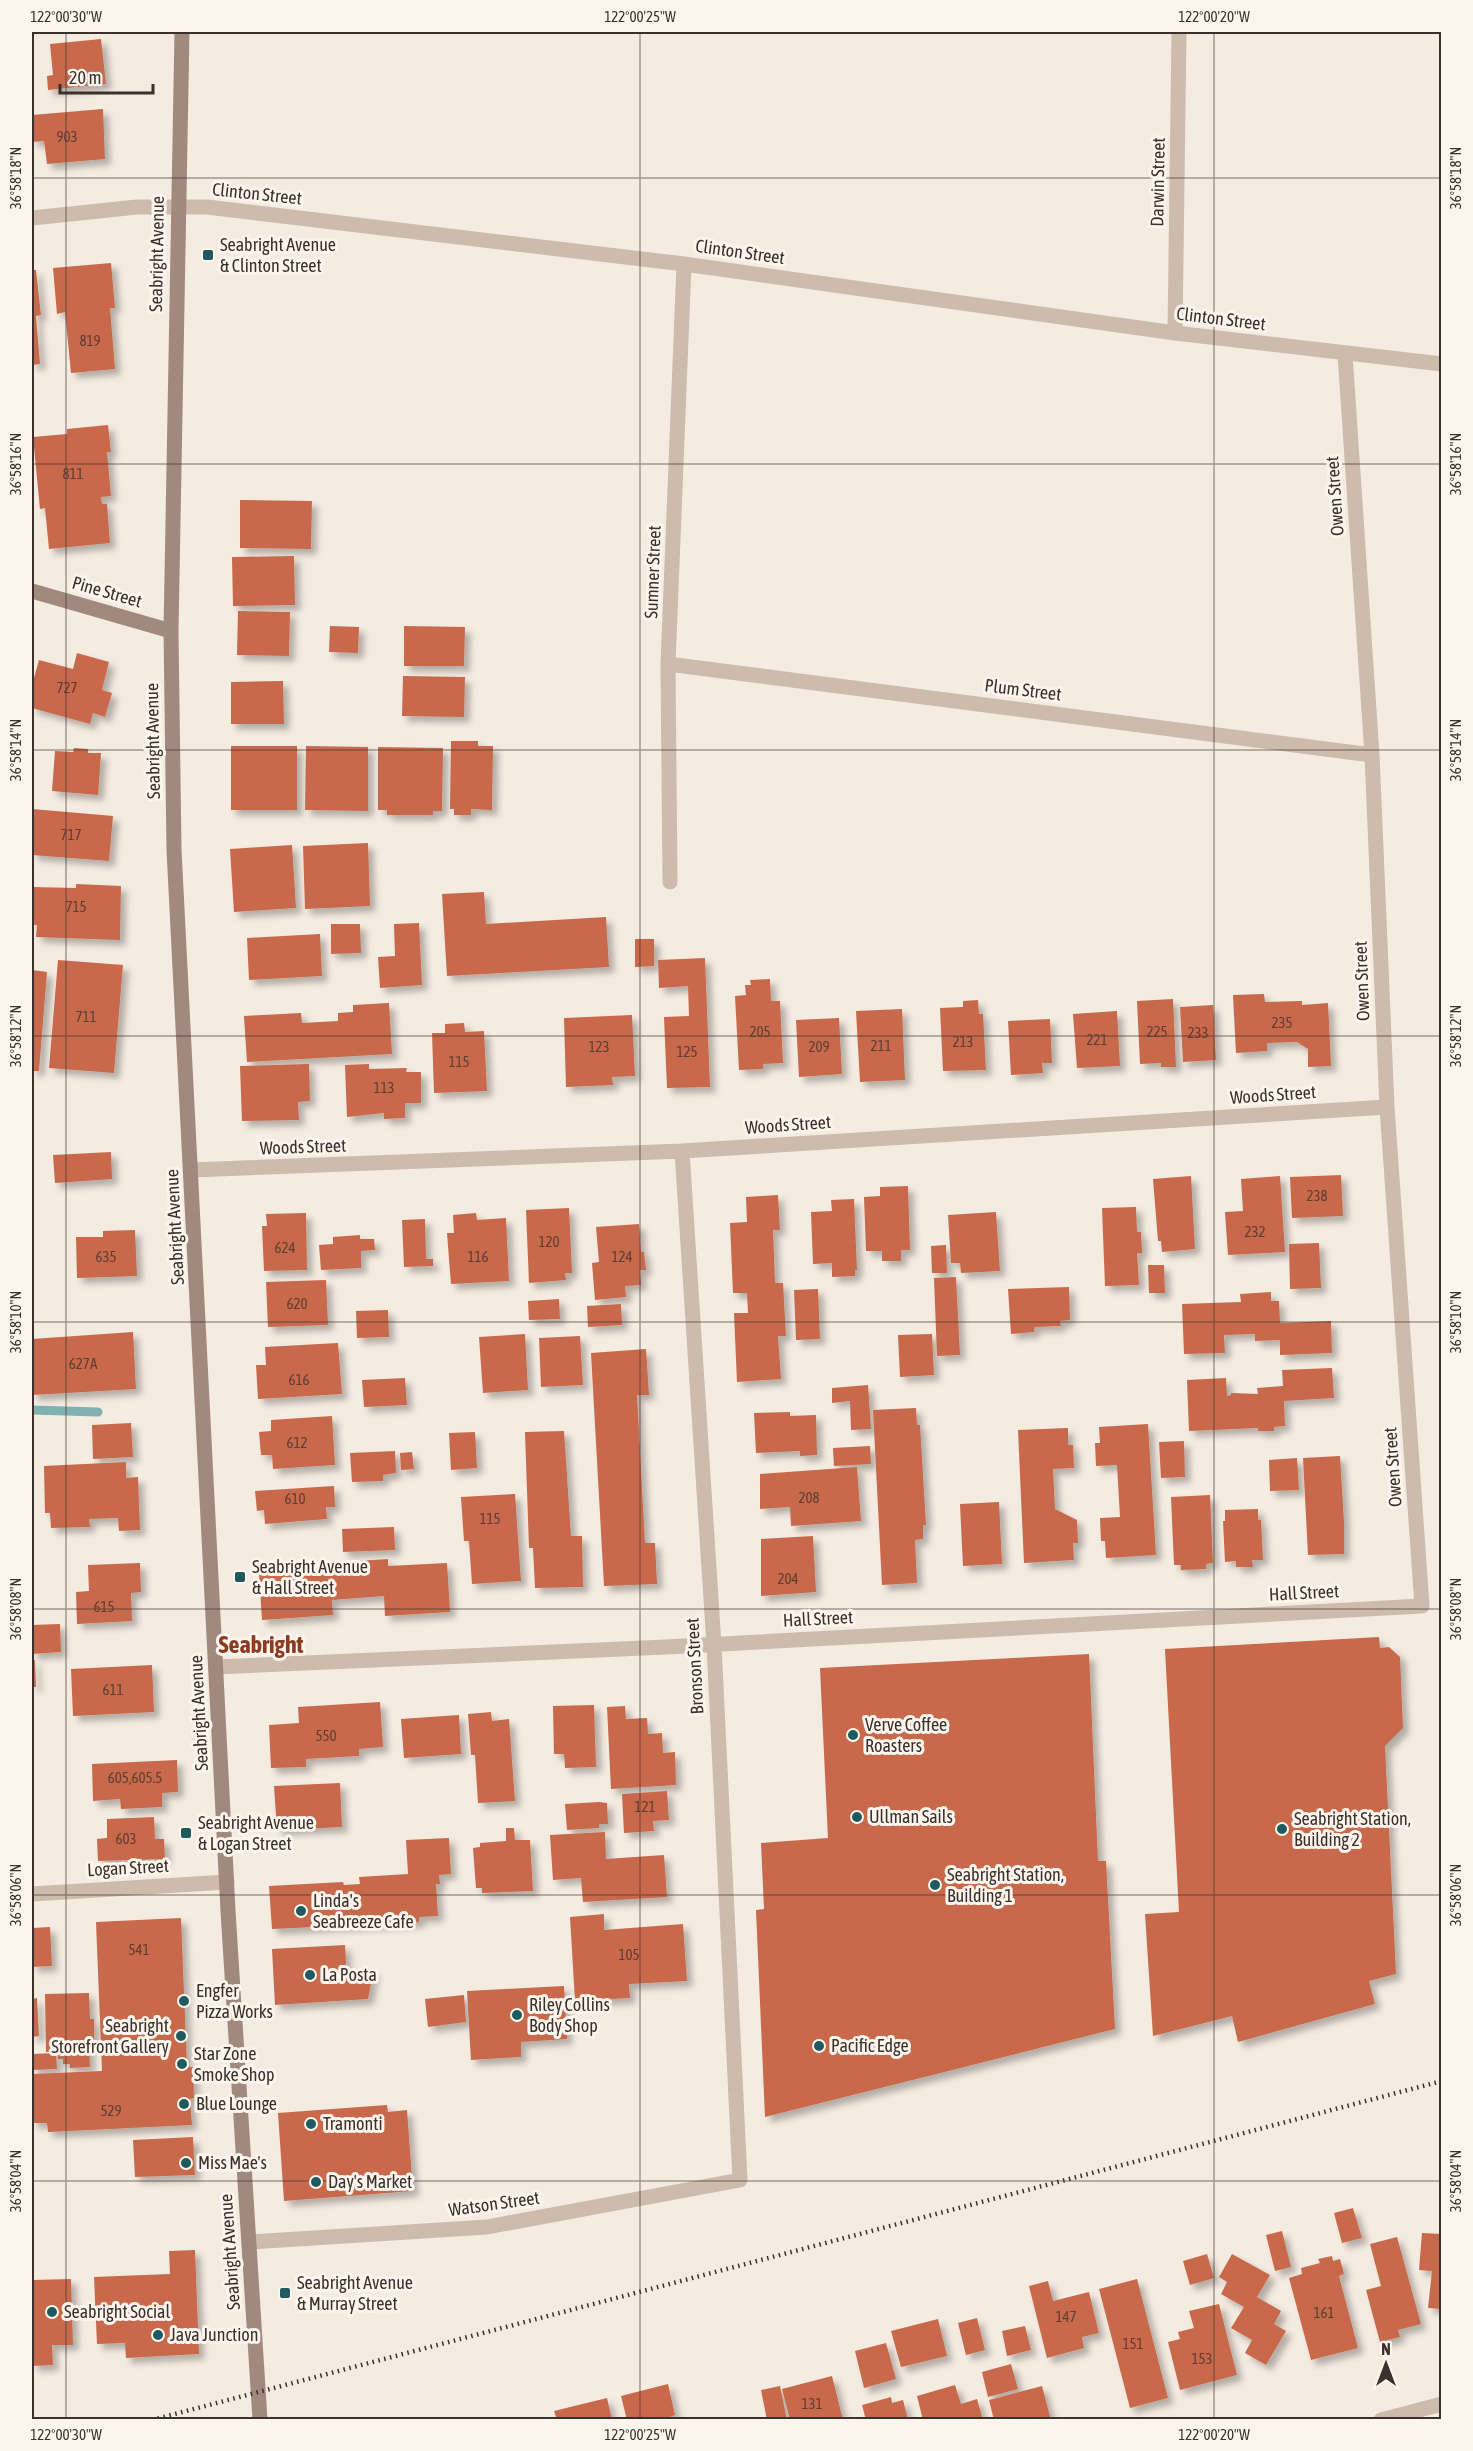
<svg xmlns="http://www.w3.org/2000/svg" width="1473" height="2451" viewBox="0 0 1473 2451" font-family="'Asap Condensed',sans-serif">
	<defs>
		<filter id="shadow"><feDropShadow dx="5.5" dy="5.5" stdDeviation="3" flood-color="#0004"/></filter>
	</defs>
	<rect width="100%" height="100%" fill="#f4ebe1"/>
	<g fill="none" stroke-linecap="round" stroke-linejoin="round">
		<path stroke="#7fb0b2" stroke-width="9" d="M32 1410 98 1412"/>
	</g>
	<path fill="#c8694b" filter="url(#shadow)" d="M101 39 106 84 48 90 47 76 53 75 50 44Z
		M103 109 105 159 47 164 44 141 32 142V115Z
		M111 263 115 308H110L115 369 71 373 65 312 57 314 53 268Z
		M32 270H36L41 315 36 316 40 364 32 365Z
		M108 425 111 452H107L111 496 101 497 102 504H107L110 543 49 549 45 508 40 509 33 437 67 434V429Z
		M240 500 312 501 311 549 240 548Z
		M294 556 295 605 233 606 232 557Z
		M238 611 290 612 289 656 237 655Z
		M330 626 359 627 358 653 329 652Z
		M404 626 465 627 464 666H404Z
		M77 653 109 662 102 690 112 693 105 717 93 713 90 724 32 708V685L39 660 73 669Z
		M403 676 465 677 464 717 402 716Z
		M283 681 284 724H231V682Z
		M451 741H478V746H493L492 810 471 809V815H454V809H450Z
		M231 746H297V810H231Z
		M306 746 368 747V811L305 810Z
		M378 747 443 748 442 811H433V815H387V810H378Z
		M74 748 88 749V753H101L98 795 52 791 55 751 73 752Z
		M32 809 113 816 109 861 32 855Z
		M368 843 370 906 305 909 303 846Z
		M292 845 296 908 234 912 230 849Z
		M76 884 121 886 120 940 36 937 37 925H32V887L76 888Z
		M484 892 486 924 606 917 609 967 447 976 442 894Z
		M419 923 422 985 380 988 378 957 395 956 394 924Z
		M331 924H360L361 953 331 954Z
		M320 934 322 976 249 980 247 938Z
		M635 939H654V966L635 967Z
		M705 958 710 1087 667 1088 664 1017 689 1016 688 986 659 988 658 960Z
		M58 960 123 965 114 1073 49 1068Z
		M32 970 47 972 39 1071H32Z
		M770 979 771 1001H780L783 1063 763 1064V1069L739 1070 735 996 746 995 745 985H751L750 980Z
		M1264 994 1265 1002 1302 1001V1005L1328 1003 1331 1066 1308 1067V1049L1297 1042 1267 1043V1051L1236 1053 1233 995Z
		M1173 999 1176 1067H1161V1063L1140 1064 1137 1001Z
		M978 1000 979 1014H983L986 1070 943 1071 940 1008 963 1007V1001Z
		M389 1003 392 1054 247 1062 244 1016 301 1013 302 1023 338 1021V1013L353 1012V1005Z
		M1213 1005 1216 1060 1183 1062 1180 1007Z
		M902 1009 905 1080 860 1082 856 1011Z
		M1117 1011 1120 1066 1077 1068 1073 1014Z
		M632 1015 635 1076 612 1077 613 1085 566 1087 564 1018Z
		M839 1018 842 1074 799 1077 796 1020Z
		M1050 1019 1052 1063H1042L1043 1073 1011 1075 1008 1021Z
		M464 1023 465 1032 484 1031 487 1091 434 1093 432 1033H445V1024Z
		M309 1064 310 1101 298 1102 299 1120 242 1121 240 1066Z
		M369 1064V1069L407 1068 406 1072H421V1103H405V1118L384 1119V1113L347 1117 345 1065Z
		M111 1152 112 1179 55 1183 53 1155Z
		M1341 1175 1343 1216 1292 1218 1290 1177Z
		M1191 1176 1195 1249 1162 1252 1161 1241H1158L1153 1179Z
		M1280 1176 1285 1252 1228 1255 1225 1212 1243 1211 1241 1179Z
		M908 1186 910 1250H901V1261H882V1251H866L864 1197 880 1196V1187Z
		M778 1195 780 1230H773L775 1283H783L786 1336H778L781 1379 737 1382 734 1313H748L747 1293H733L730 1223 747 1222 746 1197Z
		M854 1199 857 1270H855V1276L832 1277V1263L813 1264 811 1212 832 1211 831 1200Z
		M1136 1207 1137 1232H1141L1142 1253H1137L1139 1285 1105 1286 1102 1208Z
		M569 1208 572 1273H565L566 1280 529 1283 526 1210Z
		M996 1212 1000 1271 961 1273 960 1263H951L948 1215Z
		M306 1213 307 1270 264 1271 262 1226H267L266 1214Z
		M476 1213 477 1220 506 1218 509 1281 451 1284 447 1233H454L453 1215Z
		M425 1219 426 1259H433V1266L404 1267 402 1220Z
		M639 1224 641 1252H644L646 1270H640L641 1285 625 1286 626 1297 595 1300 592 1263 599 1262 596 1227Z
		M135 1230 137 1276 77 1278 76 1237H103V1231Z
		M360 1235V1239H374L375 1250 361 1251V1268L321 1270 319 1245 333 1244V1237Z
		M1319 1243 1321 1288 1290 1289 1289 1244Z
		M946 1245 947 1273H932L931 1246Z
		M1148 1265H1164L1165 1293H1149Z
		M956 1277 960 1355 937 1356 934 1278Z
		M326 1280 328 1325 268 1327 266 1282Z
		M1069 1287 1070 1320 1060 1321 1061 1326 1034 1327V1332L1011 1334 1008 1289Z
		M818 1289 820 1339 796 1340 794 1290Z
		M1271 1292V1301H1279L1280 1323 1331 1321 1332 1353 1280 1355V1340L1255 1341V1334L1224 1335 1225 1353 1184 1354 1182 1304 1241 1302 1240 1294Z
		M559 1299 560 1319 529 1320 528 1301Z
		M621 1304 622 1325 588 1327 587 1306Z
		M388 1310 389 1337 357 1338 356 1311Z
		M133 1332 136 1389 32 1395V1339Z
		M525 1334 528 1390 483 1393 479 1337Z
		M932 1334 934 1375 900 1377 898 1335Z
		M580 1336 583 1385 541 1387 539 1338Z
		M338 1343 342 1394 258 1399 256 1365H266L265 1347Z
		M646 1349 649 1395H637L645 1543H655L657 1584 604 1586 591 1353Z
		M1332 1368 1334 1398 1284 1401 1285 1426 1274 1427V1431H1258V1428L1189 1431 1187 1380 1226 1378 1227 1396 1231 1395V1393L1258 1394 1257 1388 1283 1386 1282 1370Z
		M405 1378 407 1405 364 1407 362 1380Z
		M868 1385 871 1429 851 1430 850 1401 832 1403V1388Z
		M916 1408 917 1425H920L926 1525H923V1539L915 1540 917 1583 882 1585 873 1410Z
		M790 1412V1416L816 1415 817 1455 800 1456V1451L756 1453 754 1413Z
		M332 1416 335 1465 273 1469 272 1455H261L259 1432 271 1431V1420Z
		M131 1423 133 1457 93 1459 92 1425Z
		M1148 1424 1156 1555 1106 1558 1105 1541H1101L1100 1518 1120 1517 1117 1465 1096 1466 1095 1443H1100L1099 1427Z
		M1068 1428V1445H1073L1074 1468 1053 1469 1055 1509 1077 1520 1078 1543H1073L1074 1560 1024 1563 1018 1430Z
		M564 1431 571 1536H582L583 1587 535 1588 533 1548H529L525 1432Z
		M475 1432 477 1468 451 1470 449 1433Z
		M1184 1441 1185 1477 1161 1478 1159 1442Z
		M870 1446 871 1464 834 1466 833 1448Z
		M395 1451 396 1473 383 1475V1481L352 1482 350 1453Z
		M412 1452 414 1469 401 1470 400 1453Z
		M1340 1456 1344 1522V1554L1308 1555 1303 1458Z
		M1297 1458 1299 1490 1270 1491 1269 1460Z
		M126 1462V1478L138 1477 140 1530 119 1531 118 1518 89 1519 90 1527 51 1528 50 1513H45L44 1466Z
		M857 1467 861 1521 791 1526 790 1507 760 1509V1474Z
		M334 1486 335 1507H326L327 1519 265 1524 264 1510 257 1511 255 1491Z
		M515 1494 521 1581 472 1584 469 1541H464L461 1497Z
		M1210 1495 1213 1563 1206 1564V1569L1181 1570V1565H1174L1171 1497Z
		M999 1502 1002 1564 963 1566 960 1504Z
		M1258 1509V1520H1261L1263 1560H1252L1253 1567H1236V1561L1225 1562 1223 1521H1225V1510Z
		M394 1527 395 1550 343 1552 342 1529Z
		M813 1536 816 1592 761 1596V1539Z
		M388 1559V1566L447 1563 450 1612 385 1616 384 1596 332 1600 333 1615 262 1620 259 1572 324 1568V1563Z
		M140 1563 141 1592 131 1593 132 1621 77 1624 76 1592 89 1591 88 1565Z
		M60 1624 61 1652 32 1654V1625Z
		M1379 1637 1380 1648 1389 1647 1400 1657 1403 1728 1385 1746 1396 1974 1369 1981 1375 2004 1238 2042 1232 2016 1153 2036 1145 1914 1179 1912 1165 1649Z
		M1089 1654 1098 1861H1106L1115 2029 765 2117 756 1910 764 1909 761 1843 828 1838 820 1668Z
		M32 1660H35L36 1687H32Z
		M152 1665 154 1712 73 1716 71 1669Z
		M380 1702 383 1747 359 1749V1756L306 1759V1767L271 1768 269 1725 299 1723 298 1707Z
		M594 1705 596 1767 565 1768 564 1754H554L553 1706Z
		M625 1706 626 1719 647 1718 648 1734 662 1733 663 1753 675 1752 676 1785 611 1789 607 1707Z
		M491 1712 492 1721 509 1719 515 1801 478 1803 475 1755H471L468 1714Z
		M459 1715 461 1754 404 1758 401 1719Z
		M177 1760 178 1792 162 1793V1807L121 1809 120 1799 93 1801 92 1764Z
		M340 1783 342 1827 277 1830 274 1786Z
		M667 1791 669 1820 653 1821 654 1831 624 1833 622 1794Z
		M599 1802 607 1803 608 1824H599V1828L567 1830 565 1804Z
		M154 1817 155 1839H164L165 1859 98 1861 97 1839 107 1838V1819Z
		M506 1828H514L515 1840H530L533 1891 482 1893V1888H476L473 1848 480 1847V1843L506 1841Z
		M605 1832 606 1859 664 1855 667 1897 583 1902 581 1878 553 1880 550 1835Z
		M449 1838 451 1874 439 1875 440 1884H436L438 1916 419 1917V1922L272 1929 269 1886 343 1882 344 1885 360 1884 359 1877 408 1874 406 1840Z
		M604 1914V1930L683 1924 687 1981 629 1984 630 1998 575 2001 570 1917Z
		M181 1918 187 2067H193L194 2098 190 2099 192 2125 48 2132 47 2123H32V2074L102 2071 96 1922Z
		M50 1927 52 1966 32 1967V1928Z
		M345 1945 347 1981 374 1969 368 1999 275 2005 272 1949Z
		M564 1986 567 2039 521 2042V2057L471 2060 467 1991Z
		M89 1993 90 2019H94V2042H89L90 2067 70 2068V2064H63V2059H58V2052H46L45 1994Z
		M464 1995 466 2022 428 2027 425 1999Z
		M37 1998 39 2036 32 2037V1999Z
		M56 2053 57 2069 32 2070V2054Z
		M387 2105 388 2112 407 2110 413 2191 284 2201 278 2113Z
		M193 2137 195 2175 135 2177 133 2140Z
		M1353 2208 1362 2238 1342 2243 1334 2213Z
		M1282 2231 1291 2267 1275 2271 1266 2235Z
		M1422 2233 1442 2234V2309L1428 2308 1432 2271 1419 2270Z
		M1397 2237 1421 2324 1398 2330 1400 2337 1380 2342 1366 2290 1381 2286 1370 2244Z
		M195 2250 199 2354 126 2358 125 2343 97 2344 94 2277 170 2274 169 2251Z
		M1207 2254 1214 2278 1190 2285 1183 2261Z
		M1232 2254 1270 2275 1257 2297 1281 2311 1274 2324 1286 2331 1266 2365 1245 2353 1252 2340 1231 2328 1244 2307 1221 2294 1227 2282 1219 2277Z
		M1332 2256 1333 2261 1340 2259 1344 2274 1339 2276 1358 2348 1311 2360 1289 2278 1302 2274 1301 2268 1320 2263 1318 2259Z
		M71 2279 73 2345H52L53 2365 32 2366V2280Z
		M1137 2279 1168 2398 1130 2408 1099 2289Z
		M1048 2281 1053 2301 1089 2292 1099 2333 1082 2337 1084 2348 1047 2358 1029 2286Z
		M1219 2304 1237 2375 1180 2390 1168 2342 1180 2339 1178 2332 1194 2328 1189 2311Z
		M977 2318 985 2350 966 2355 958 2323Z
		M938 2319 947 2356 901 2367 891 2331Z
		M1025 2326 1031 2350 1007 2356 1002 2331Z
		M886 2343 896 2379 864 2388 855 2351Z
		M1011 2364 1018 2389 988 2397 982 2372Z
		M832 2376 843 2420H790L782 2389Z
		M668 2384 675 2415 662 2420H627L621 2396Z
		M955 2385 961 2404 977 2399 983 2420H923L917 2396Z
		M780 2386 787 2420H767L761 2390Z
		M1042 2386 1051 2420H994L989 2400Z
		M891 2397 892 2403 903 2400 908 2420H866L862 2405Z
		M607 2398 612 2420H557L554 2411Z"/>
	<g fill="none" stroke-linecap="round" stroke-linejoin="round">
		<path stroke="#cdbbac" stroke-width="15" d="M32 218 137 207H207L684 264 1175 333 1442 364
			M1175 333 1179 32
			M668 664 1372 755
			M670 882 668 664 684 264
			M192 1170 682 1151 1387 1107
			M216 1667 666 1647 1422 1606 1387 1107 1372 755 1345 354
			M32 1894 227 1882
			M250 2242 487 2227 740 2180 714 1645 682 1151
			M1381 2420 1442 2404"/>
		<path stroke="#a18a7d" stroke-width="15" d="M182 32 171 631 174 850 228 1911 260 2420
			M32 591 171 631"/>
		<path stroke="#3b302b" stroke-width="4.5" stroke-dasharray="1.5 4.5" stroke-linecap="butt" d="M152 2420 1442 2081"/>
	</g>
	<path fill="none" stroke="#3b302b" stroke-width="1.5" stroke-opacity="0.45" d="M66 32V2420M640 32V2420M1214 32V2420M32 178H1442M32 464H1442M32 750H1442M32 1036H1442M32 1322H1442M32 1609H1442M32 1895H1442M32 2181H1442"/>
	<g fill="#1f5a5e" stroke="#fbf5ee" stroke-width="2">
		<rect x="202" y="249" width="12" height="12" rx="3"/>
		<rect x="234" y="1571" width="12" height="12" rx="3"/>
		<circle cx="853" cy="1735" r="6"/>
		<circle cx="857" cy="1817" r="6"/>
		<circle cx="1282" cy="1829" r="6"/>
		<rect x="180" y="1827" width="12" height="12" rx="3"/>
		<circle cx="935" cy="1885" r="6"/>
		<circle cx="301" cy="1911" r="6"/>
		<circle cx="310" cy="1975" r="6"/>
		<circle cx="184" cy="2001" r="6"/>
		<circle cx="517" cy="2015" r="6"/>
		<circle cx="181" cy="2036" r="6"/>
		<circle cx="819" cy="2046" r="6"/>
		<circle cx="182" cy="2064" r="6"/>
		<circle cx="184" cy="2104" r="6"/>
		<circle cx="311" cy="2124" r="6"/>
		<circle cx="186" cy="2163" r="6"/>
		<circle cx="316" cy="2182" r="6"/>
		<rect x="279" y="2287" width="12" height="12" rx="3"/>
		<circle cx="52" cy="2312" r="6"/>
		<circle cx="158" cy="2335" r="6"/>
	</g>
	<g text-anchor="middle" stroke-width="6" stroke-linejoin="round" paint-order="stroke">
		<g font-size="15" fill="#5e3e33">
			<text x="67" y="142">903</text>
			<text x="90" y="346">819</text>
			<text x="73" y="479">811</text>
			<text x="67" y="693">727</text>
			<text x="71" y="840">717</text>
			<text x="76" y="912">715</text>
			<text x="86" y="1022">711</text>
			<text x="1282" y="1028">235</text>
			<text x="760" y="1037">205</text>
			<text x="1157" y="1037">225</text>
			<text x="1198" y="1038">233</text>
			<text x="1097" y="1045">221</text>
			<text x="963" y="1047">213</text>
			<text x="881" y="1051">211</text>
			<text x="599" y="1052">123</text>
			<text x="819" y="1052">209</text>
			<text x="687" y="1057">125</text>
			<text x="459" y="1067">115</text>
			<text x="384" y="1093">113</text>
			<text x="1317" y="1201">238</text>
			<text x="1255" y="1237">232</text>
			<text x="549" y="1247">120</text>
			<text x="285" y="1253">624</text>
			<text x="106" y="1262">635</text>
			<text x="478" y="1262">116</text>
			<text x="622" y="1262">124</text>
			<text x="297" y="1309">620</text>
			<text x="83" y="1369">627A</text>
			<text x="299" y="1385">616</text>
			<text x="297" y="1448">612</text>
			<text x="809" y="1503">208</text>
			<text x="295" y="1504">610</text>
			<text x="490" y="1524">115</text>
			<text x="788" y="1584">204</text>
			<text x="104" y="1612">615</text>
			<text x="113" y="1695">611</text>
			<text x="326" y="1741">550</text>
			<text x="135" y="1783">605,605.5</text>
			<text x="645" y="1812">121</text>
			<text x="126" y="1844">603</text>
			<text x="139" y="1955">541</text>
			<text x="629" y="1960">105</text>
			<text x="111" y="2116">529</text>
			<text x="1324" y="2318">161</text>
			<text x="1066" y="2322">147</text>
			<text x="1133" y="2349">151</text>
			<text x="1202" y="2364">153</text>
			<text x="812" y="2409">131</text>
		</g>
		<g font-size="18" fill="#3b302b" stroke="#fbf5ee">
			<text transform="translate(1158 182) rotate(-89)" y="6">Darwin Street</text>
			<text transform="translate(257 194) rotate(6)" y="6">Clinton Street</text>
			<text transform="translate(740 252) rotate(8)" y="6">Clinton Street</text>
			<text transform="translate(157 254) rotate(-89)" y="6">Seabright Avenue</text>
			<text transform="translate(1221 319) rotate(7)" y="6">Clinton Street</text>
			<text transform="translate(1335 496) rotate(-94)" y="6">Owen Street</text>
			<text transform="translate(653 572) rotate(-88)" y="6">Sumner Street</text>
			<text transform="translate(107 592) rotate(16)" y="6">Pine Street</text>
			<text transform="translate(1023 690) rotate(7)" y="6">Plum Street</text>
			<text transform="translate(153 741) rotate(-91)" y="6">Seabright Avenue</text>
			<text transform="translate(1362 981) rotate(-92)" y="6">Owen Street</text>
			<text transform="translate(1273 1095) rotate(-4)" y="6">Woods Street</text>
			<text transform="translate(788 1125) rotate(-4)" y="6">Woods Street</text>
			<text transform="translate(303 1147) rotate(-2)" y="6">Woods Street</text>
			<text transform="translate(175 1227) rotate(-93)" y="6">Seabright Avenue</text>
			<text transform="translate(1393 1467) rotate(-94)" y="6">Owen Street</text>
			<text transform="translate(1304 1593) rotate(-3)" y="6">Hall Street</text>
			<text transform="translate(818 1619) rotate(-3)" y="6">Hall Street</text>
			<text transform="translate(695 1666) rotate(-93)" y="6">Bronson Street</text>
			<text transform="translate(199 1713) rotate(-93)" y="6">Seabright Avenue</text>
			<text transform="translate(128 1868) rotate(-3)" y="6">Logan Street</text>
			<text transform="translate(494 2204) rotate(-8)" y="6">Watson Street</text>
			<text transform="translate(230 2252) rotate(-94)" y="6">Seabright Avenue</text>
		</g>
		<g font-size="18" fill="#3b302b" stroke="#fbf5ee" text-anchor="start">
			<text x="220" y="251">Seabright Avenue<tspan x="220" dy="21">&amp; Clinton Street</tspan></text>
			<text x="252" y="1573">Seabright Avenue<tspan x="252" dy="21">&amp; Hall Street</tspan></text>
			<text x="865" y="1731">Verve Coffee<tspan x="865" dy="21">Roasters</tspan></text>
			<text x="869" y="1823">Ullman Sails</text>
			<text x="1294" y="1825">Seabright Station,<tspan x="1294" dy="21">Building 2</tspan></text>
			<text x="198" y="1829">Seabright Avenue<tspan x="198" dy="21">&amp; Logan Street</tspan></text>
			<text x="947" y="1881">Seabright Station,<tspan x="947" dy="21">Building 1</tspan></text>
			<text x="313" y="1907">Linda's<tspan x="313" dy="21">Seabreeze Cafe</tspan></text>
			<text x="322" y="1981">La Posta</text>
			<text x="196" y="1997">Engfer<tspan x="196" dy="21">Pizza Works</tspan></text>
			<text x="529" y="2011">Riley Collins<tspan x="529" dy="21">Body Shop</tspan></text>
			<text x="169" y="2032" text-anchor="end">Seabright<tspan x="169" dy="21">Storefront Gallery</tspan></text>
			<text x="831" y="2052">Pacific Edge</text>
			<text x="194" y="2060">Star Zone<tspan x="194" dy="21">Smoke Shop</tspan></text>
			<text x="196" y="2110">Blue Lounge</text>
			<text x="323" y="2130">Tramonti</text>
			<text x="198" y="2169">Miss Mae's</text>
			<text x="328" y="2188">Day's Market</text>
			<text x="297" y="2289">Seabright Avenue<tspan x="297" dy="21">&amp; Murray Street</tspan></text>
			<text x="64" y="2318">Seabright Social</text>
			<text x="170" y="2341">Java Junction</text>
		</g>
		<g font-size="24" font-weight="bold" fill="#8c3b22" stroke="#fbf5ee">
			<text x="261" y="1653">Seabright</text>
		</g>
	</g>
	<rect width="1473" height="2451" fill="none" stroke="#fbf5ee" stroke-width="66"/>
	<g transform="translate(1386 2364)" stroke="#fbf5ee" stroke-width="4.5" paint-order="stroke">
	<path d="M0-4.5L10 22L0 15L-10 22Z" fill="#3b302b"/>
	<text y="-9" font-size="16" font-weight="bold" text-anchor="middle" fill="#3b302b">N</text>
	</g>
	<path d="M60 84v9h93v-9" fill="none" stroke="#3b302b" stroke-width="3"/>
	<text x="69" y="84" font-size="18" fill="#3b302b" stroke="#fbf5ee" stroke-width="4.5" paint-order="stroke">20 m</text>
	<rect x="33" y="33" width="1407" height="2385" fill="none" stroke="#3b302b" stroke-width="2"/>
	<g font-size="15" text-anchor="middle" fill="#3b302b">
		<text x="66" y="22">122°00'30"W</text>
		<text x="640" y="22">122°00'25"W</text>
		<text x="1214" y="22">122°00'20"W</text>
		<text transform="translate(16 178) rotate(-90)" y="5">36°58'18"N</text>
		<text transform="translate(1456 178) rotate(-90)" y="5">36°58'18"N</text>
		<text transform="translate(16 464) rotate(-90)" y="5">36°58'16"N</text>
		<text transform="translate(1456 464) rotate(-90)" y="5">36°58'16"N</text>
		<text transform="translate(16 750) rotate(-90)" y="5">36°58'14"N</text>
		<text transform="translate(1456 750) rotate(-90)" y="5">36°58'14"N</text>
		<text transform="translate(16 1036) rotate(-90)" y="5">36°58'12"N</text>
		<text transform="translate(1456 1036) rotate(-90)" y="5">36°58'12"N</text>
		<text transform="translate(16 1322) rotate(-90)" y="5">36°58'10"N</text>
		<text transform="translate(1456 1322) rotate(-90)" y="5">36°58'10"N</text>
		<text transform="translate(16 1609) rotate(-90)" y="5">36°58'08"N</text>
		<text transform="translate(1456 1609) rotate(-90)" y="5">36°58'08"N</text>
		<text transform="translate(16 1895) rotate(-90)" y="5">36°58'06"N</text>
		<text transform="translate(1456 1895) rotate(-90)" y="5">36°58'06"N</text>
		<text transform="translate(16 2181) rotate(-90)" y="5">36°58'04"N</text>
		<text transform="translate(1456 2181) rotate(-90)" y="5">36°58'04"N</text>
		<text x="66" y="2440">122°00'30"W</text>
		<text x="640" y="2440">122°00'25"W</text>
		<text x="1214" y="2440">122°00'20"W</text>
	</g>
</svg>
